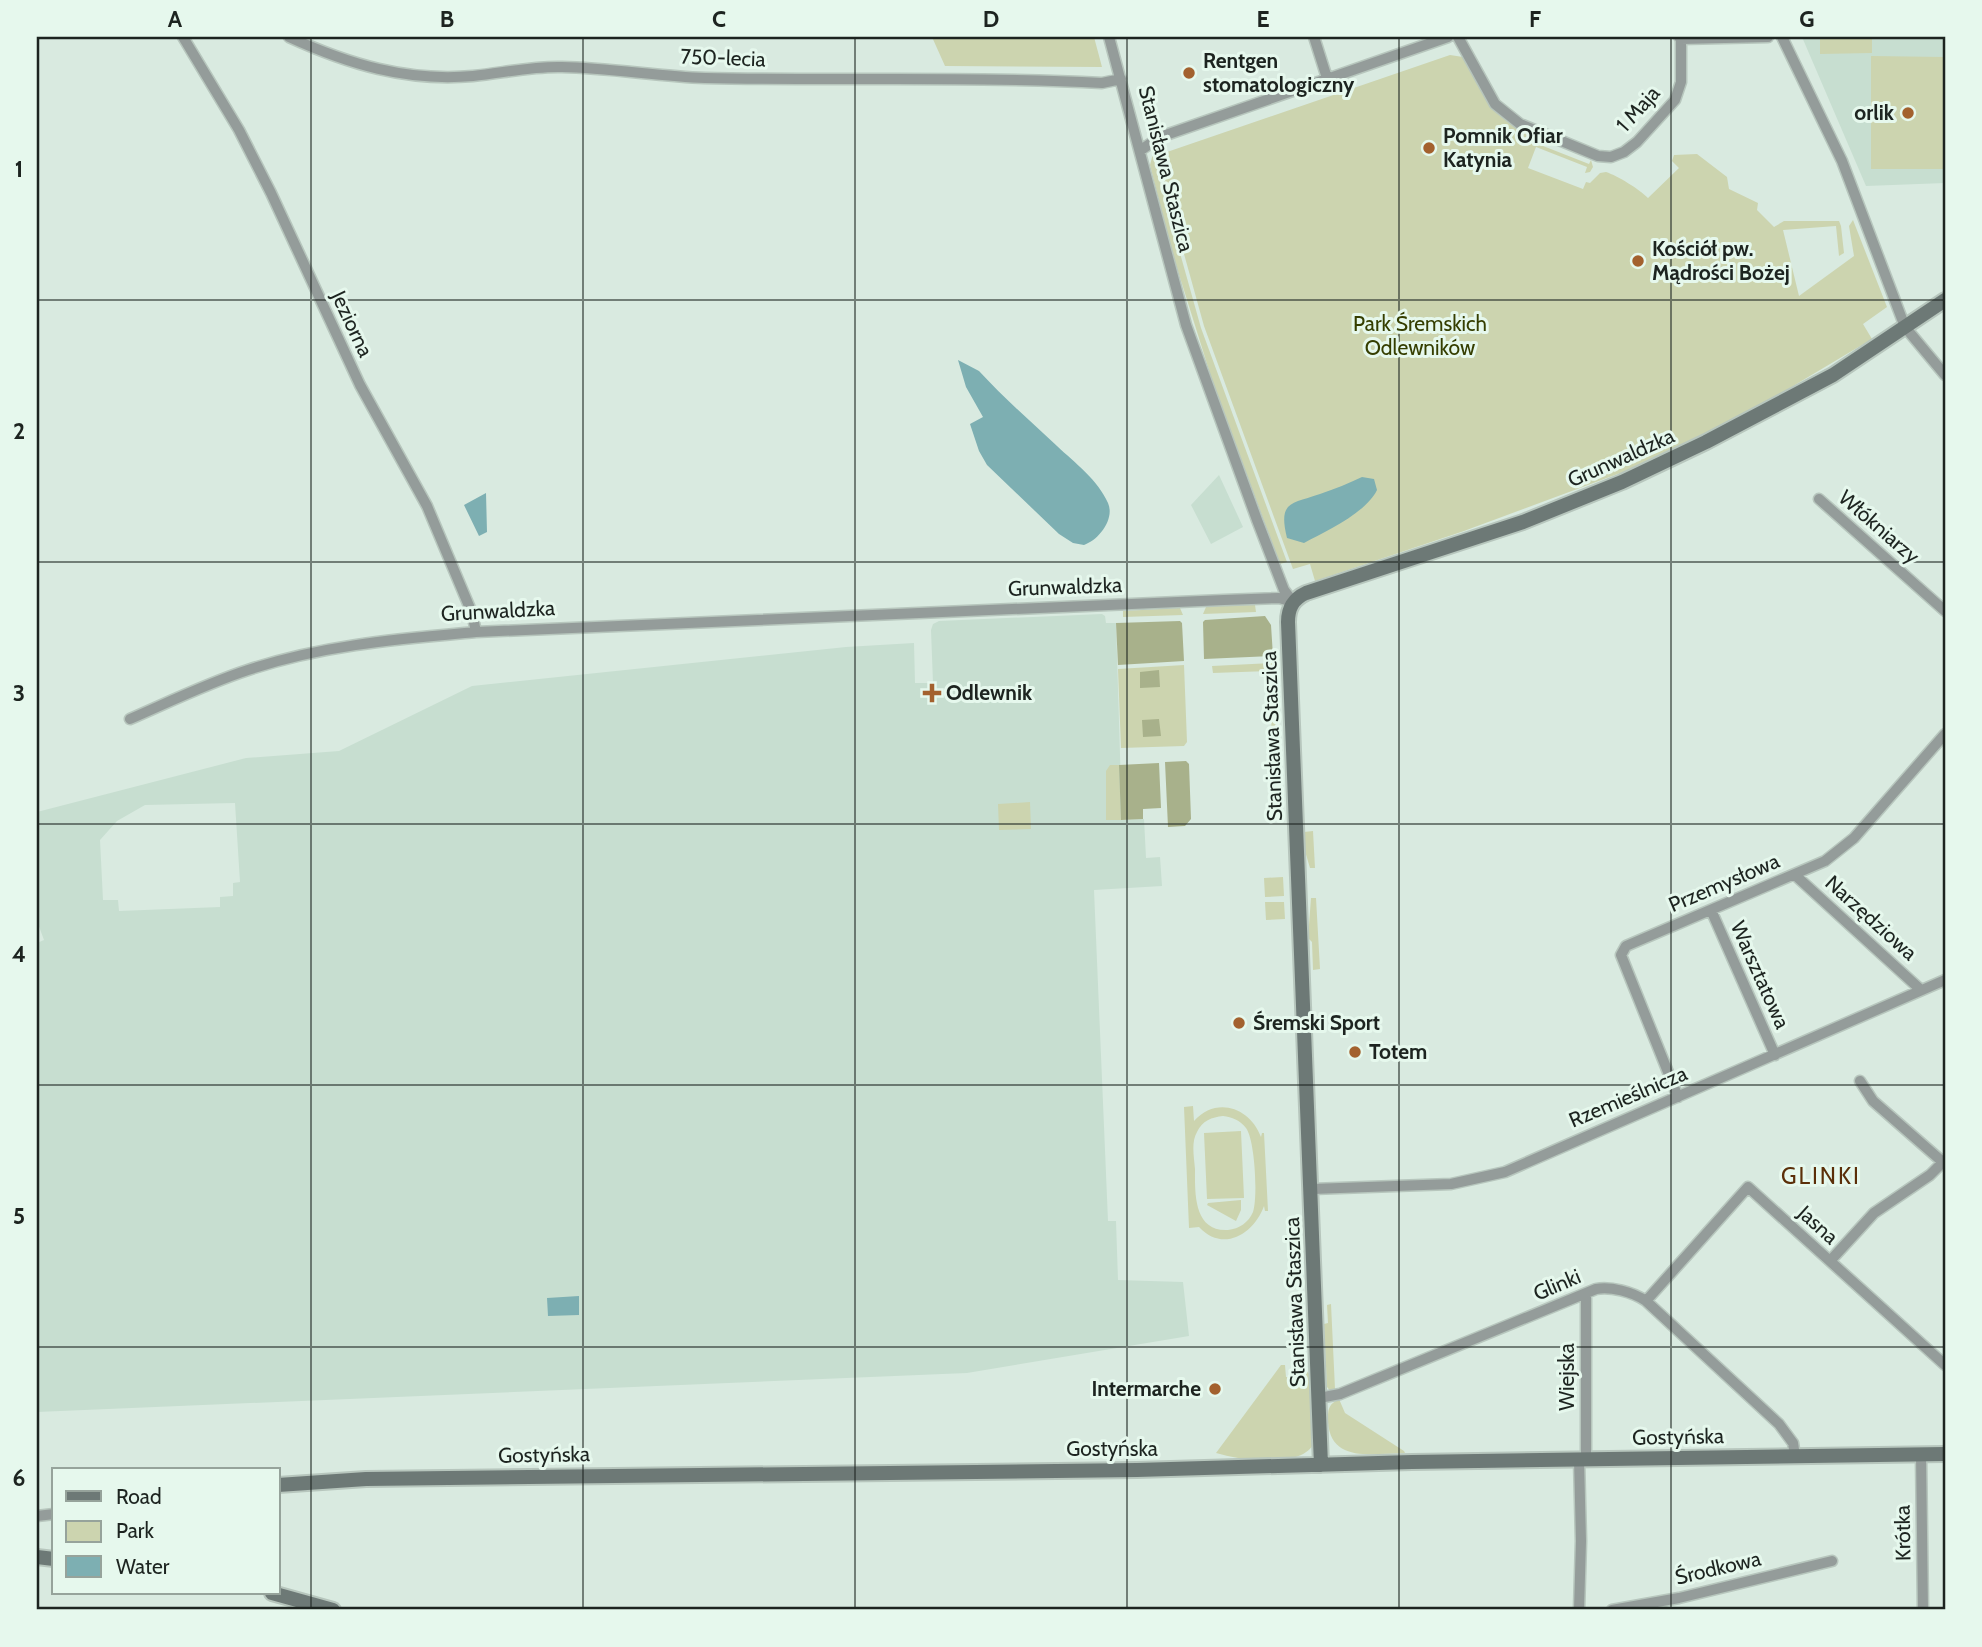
<svg xmlns="http://www.w3.org/2000/svg" width="1982" height="1647" viewBox="0 0 1982 1647" font-family="Cabin,sans-serif">
	<rect width="100%" height="100%" fill="#d9eae0"/>
	<path fill="#c7ded0" fill-rule="evenodd" d="M1802 37H1945V183L1866 186Z
		M1219 475 1243 527 1211 544 1191 505Z
		M1102 614 1105 616 1106 623H1116L1122 820 1144 819 1146 858 1160 857 1162 886 1094 890 1108 1221H1116L1118 1280 1183 1282 1189 1336 967 1373 37 1412V943L44 940 37 921V812L246 758 339 751 472 686 846 647 914 643 915 683H933L931 630 933 624 939 621ZM235 803 240 882 233 883V896L220 897V907L119 911 118 900H103L100 840 117 821 145 805Z"/>
	<path fill="#ccd4af" fill-rule="evenodd" d="M932 37H1094L1102 67 945 66Z
		M1820 37H1872V53L1820 54Z
		M1450 55 1463 57C1487 101 1490 120 1540 137L1538 144 1589 164 1591 160 1593 167 1590 172 1585 173 1587 167 1536 147 1528 168 1583 189 1586 182 1590 183 1600 173 1606 172C1618 176 1639 189 1648 198L1679 168 1672 161 1674 155 1697 154 1727 177 1729 189 1758 203 1757 210 1774 227 1784 221H1839L1841 226 1844 253 1839 256 1836 226 1783 230 1799 296 1854 256 1849 226 1853 220 1887 307 1863 324 1872 339 1751 411 1623 472 1464 531 1315 581 1310 564 1293 569 1204 326 1161 171 1167 152Z
		M1871 56 1945 57V169H1871Z
		M1163 142 1166 148 1157 171 1201 328 1287 562 1280 564 1214 386 1172 252 1150 165 1154 150Z
		M1255 605 1256 612 1203 614 1206 607 1209 606Z
		M1180 608 1183 615 1123 617V611Z
		M1273 663 1277 761H1273L1269 671 1213 673 1212 666Z
		M1184 665 1187 742 1184 746 1121 748 1118 669Z
		M1110 765H1119L1121 820H1106V771Z
		M1030 802 1031 829 999 830 998 804Z
		M1313 831 1315 868H1310L1305 851 1304 832Z
		M1283 877 1284 896 1265 897 1264 878Z
		M1311 898H1316L1320 969 1313 970 1312 942 1308 938Z
		M1265 902H1284L1285 919 1266 920Z
		M1193 1106 1194 1121C1216 1096 1250 1107 1261 1137L1262 1133H1264L1268 1211H1265L1264 1206C1254 1234 1223 1253 1199 1227L1189 1228 1184 1107ZM1223 1116C1232 1117 1240 1120 1246 1128 1255 1140 1258 1197 1253 1212 1249 1222 1239 1229 1228 1230 1193 1232 1195 1192 1195 1169 1194 1157 1191 1142 1197 1132 1202 1121 1212 1117 1223 1116Z
		M1241 1131 1244 1198 1207 1199 1204 1133Z
		M1241 1200V1210L1236 1221 1207 1205 1208 1203Z
		M1331 1304 1335 1389 1337 1393 1331 1392 1327 1387 1324 1324 1328 1323 1327 1305Z
		M1281 1365H1285L1286 1377H1295L1298 1371 1305 1369 1312 1377 1313 1445C1298 1469 1240 1460 1216 1453Z
		M1339 1399 1345 1413 1404 1451 1405 1453C1374 1453 1331 1464 1328 1422 1328 1409 1328 1405 1339 1399Z"/>
	<path fill="#a8b18b" d="M1265 616 1271 625 1273 656 1204 659 1203 622 1205 620Z
		M1180 621 1182 623 1184 661 1118 665 1116 623Z
		M1159 670 1160 687 1140 688V672Z
		M1159 719 1161 736 1143 737 1142 720Z
		M1186 761 1189 764 1191 819 1185 826 1168 827 1165 762Z
		M1159 763 1161 808 1143 809V819L1121 820 1119 765Z"/>
	<path fill="#7dafb2" d="M958 360 979 371C1004 398 1031 422 1057 446 1075 463 1098 480 1108 503 1115 519 1099 540 1084 545L1073 543 1059 534 987 465 979 451 970 424 983 417 966 387Z
		M1362 477 1374 479 1377 490C1366 513 1326 531 1304 543L1287 538C1278 501 1291 504 1320 494 1335 489 1349 483 1362 477Z
		M486 493 487 532 479 536 464 505Z
		M579 1296V1315L548 1316 547 1298Z"/>
	<g fill="none" stroke-linecap="round" stroke-linejoin="round">
		<defs>
			<path id="street" d="M183 37 239 130 271 193 360 385 427 506 472 613 476 632
				M289 37C348 64 407 82 473 76 503 73 532 66 562 67 610 68 657 76 705 78 837 81 970 76 1102 83L1121 79
				M1109 37 1186 325 1257 520 1284 590 1293 602
				M1314 37 1327 78
				M1458 37 1495 104 1520 124 1598 156 1611 157 1624 152 1637 142 1675 100 1681 82V39
				M1679 37 1681 39 1768 37
				M1782 37 1842 161 1905 327 1945 375
				M1141 150 1160 137 1448 37
				M1819 499 1945 611
				M130 719C169 702 208 683 248 670 322 645 399 639 476 632L1224 600 1279 598 1293 602
				M1795 875 1921 990
				M1711 910 1775 1055
				M1860 1081 1873 1101 1945 1164
				M1678 1097 1621 955 1626 946 1825 861 1854 838 1945 734
				M1312 1189 1451 1184 1505 1172 1945 980
				M1830 1261 1874 1213 1930 1175 1943 1162
				M1646 1301 1748 1187 1945 1365
				M1319 1398 1340 1394 1596 1289C1610 1286 1633 1292 1646 1301L1779 1424 1793 1443 1795 1456
				M1921 1455 1923 1610
				M1586 1459V1294
				M37 1516 54 1514
				M1579 1610 1581 1541 1579 1459
				M1612 1610 1679 1598 1832 1561"/>
			<path id="secondary" d="M1321 1465 1288 622C1288 608 1293 599 1306 593L1523 522 1622 482 1706 442 1833 375 1945 300
				M278 1485 366 1479 1137 1470 1412 1462 1945 1454
				M37 1557 54 1559
				M272 1593 333 1610"/>
		</defs>
		<use href="#street" stroke="#b7c6bd" stroke-width="13"/>
		<use href="#secondary" stroke="#b7c6bd" stroke-width="18"/>
		<use href="#street" stroke="#949c9a" stroke-width="10"/>
		<use href="#secondary" stroke="#6d7976" stroke-width="14"/>
	</g>
	<path fill="none" stroke="#1d2420" stroke-width="2" stroke-opacity="0.55" d="M311 37V1610M583 37V1610M855 37V1610M1127 37V1610M1399 37V1610M1671 37V1610M37 300H1945M37 562H1945M37 824H1945M37 1085H1945M37 1347H1945"/>
	<g fill="#a3612e" stroke="#e6f8ed" stroke-width="2.5">
		<circle cx="1189" cy="73" r="7"/>
		<circle cx="1908" cy="113" r="7"/>
		<circle cx="1429" cy="148" r="7"/>
		<circle cx="1638" cy="261" r="7"/>
		<path d="M928.5 682.5h7v7h7v7h-7v7h-7v-7h-7v-7h7z"/>
		<circle cx="1239" cy="1023" r="7"/>
		<circle cx="1355" cy="1052" r="7"/>
		<circle cx="1215" cy="1389" r="7"/>
	</g>
	<g text-anchor="middle" stroke-width="6" stroke-linejoin="round" paint-order="stroke">
		<g font-size="21" fill="#1d2420" stroke="#e6f8ed">
			<text transform="translate(723 58) rotate(2)" y="7">750-lecia</text>
			<text transform="translate(1638 109) rotate(-48)" y="7">1 Maja</text>
			<text transform="translate(1166 169) rotate(76)" y="7">Stanisława Staszica</text>
			<text transform="translate(352 324) rotate(65)" y="7">Jeziorna</text>
			<text transform="translate(1621 458) rotate(-24)" y="7">Grunwaldzka</text>
			<text transform="translate(1879 527) rotate(41)" y="7">Włókniarzy</text>
			<text transform="translate(1065 587) rotate(-2)" y="7">Grunwaldzka</text>
			<text transform="translate(498 611) rotate(-3)" y="7">Grunwaldzka</text>
			<text transform="translate(1272 736) rotate(-92)" y="7">Stanisława Staszica</text>
			<text transform="translate(1724 883) rotate(-23)" y="7">Przemysłowa</text>
			<text transform="translate(1871 918) rotate(42)" y="7">Narzędziowa</text>
			<text transform="translate(1760 975) rotate(66)" y="7">Warsztatowa</text>
			<text transform="translate(1628 1097) rotate(-23)" y="7">Rzemieślnicza</text>
			<text transform="translate(1818 1225) rotate(42)" y="7">Jasna</text>
			<text transform="translate(1557 1285) rotate(-23)" y="7">Glinki</text>
			<text transform="translate(1295 1302) rotate(-92)" y="7">Stanisława Staszica</text>
			<text transform="translate(1567 1377) rotate(-90)" y="7">Wiejska</text>
			<text transform="translate(1678 1437) rotate(-1)" y="7">Gostyńska</text>
			<text x="1112" y="1456">Gostyńska</text>
			<text transform="translate(544 1455) rotate(-1)" y="7">Gostyńska</text>
			<text transform="translate(1903 1533) rotate(-91)" y="7">Krótka</text>
			<text transform="translate(1718 1568) rotate(-13)" y="7">Środkowa</text>
		</g>
		<g font-size="21" font-weight="bold" fill="#1d2420" stroke="#e6f8ed" text-anchor="start">
			<text x="1203" y="68">Rentgen<tspan x="1203" dy="24">stomatologiczny</tspan></text>
			<text x="1894" y="120" text-anchor="end">orlik</text>
			<text x="1443" y="143">Pomnik Ofiar<tspan x="1443" dy="24">Katynia</tspan></text>
			<text x="1652" y="256">Kościół pw.<tspan x="1652" dy="24">Mądrości Bożej</tspan></text>
			<text x="946" y="700">Odlewnik</text>
			<text x="1253" y="1030">Śremski Sport</text>
			<text x="1369" y="1059">Totem</text>
			<text x="1201" y="1396" text-anchor="end">Intermarche</text>
		</g>
		<g font-size="21" fill="#353e00" stroke="#e6f8ed">
			<text x="1420" y="331">Park Śremskich<tspan x="1420" dy="24">Odlewników</tspan></text>
		</g>
		<g font-size="23" letter-spacing="2" fill="#5b2f09" stroke="#e6f8ed">
			<text x="1821" y="1184">GLINKI</text>
		</g>
	</g>
	<rect width="1982" height="1647" fill="none" stroke="#e6f8ed" stroke-width="77"/>
	<rect x="52" y="1468" width="228" height="126" fill="#e6f8ed" stroke="#96a39b" stroke-width="2"/>
	<rect x="66" y="1491" width="35" height="10" fill="#6d7976" stroke="#96a39b" stroke-width="2"/>
	<text x="116" y="1504" font-size="21" fill="#1d2420">Road</text>
	<rect x="66" y="1521" width="35" height="21" fill="#ccd4af" stroke="#96a39b" stroke-width="2"/>
	<text x="116" y="1538" font-size="21" fill="#1d2420">Park</text>
	<rect x="66" y="1556" width="35" height="21" fill="#7dafb2" stroke="#96a39b" stroke-width="2"/>
	<text x="116" y="1574" font-size="21" fill="#1d2420">Water</text>
	<rect x="38" y="38" width="1906" height="1570" fill="none" stroke="#1d2420" stroke-width="2.5"/>
	<g font-size="23" text-anchor="middle" font-weight="bold" fill="#1d2420">
		<text x="175" y="27">A</text>
		<text x="447" y="27">B</text>
		<text x="719" y="27">C</text>
		<text x="991" y="27">D</text>
		<text x="1263" y="27">E</text>
		<text x="1535" y="27">F</text>
		<text x="1807" y="27">G</text>
		<text x="19" y="177">1</text>
		<text x="19" y="439">2</text>
		<text x="19" y="701">3</text>
		<text x="19" y="962">4</text>
		<text x="19" y="1224">5</text>
		<text x="19" y="1486">6</text>
	</g>
</svg>
